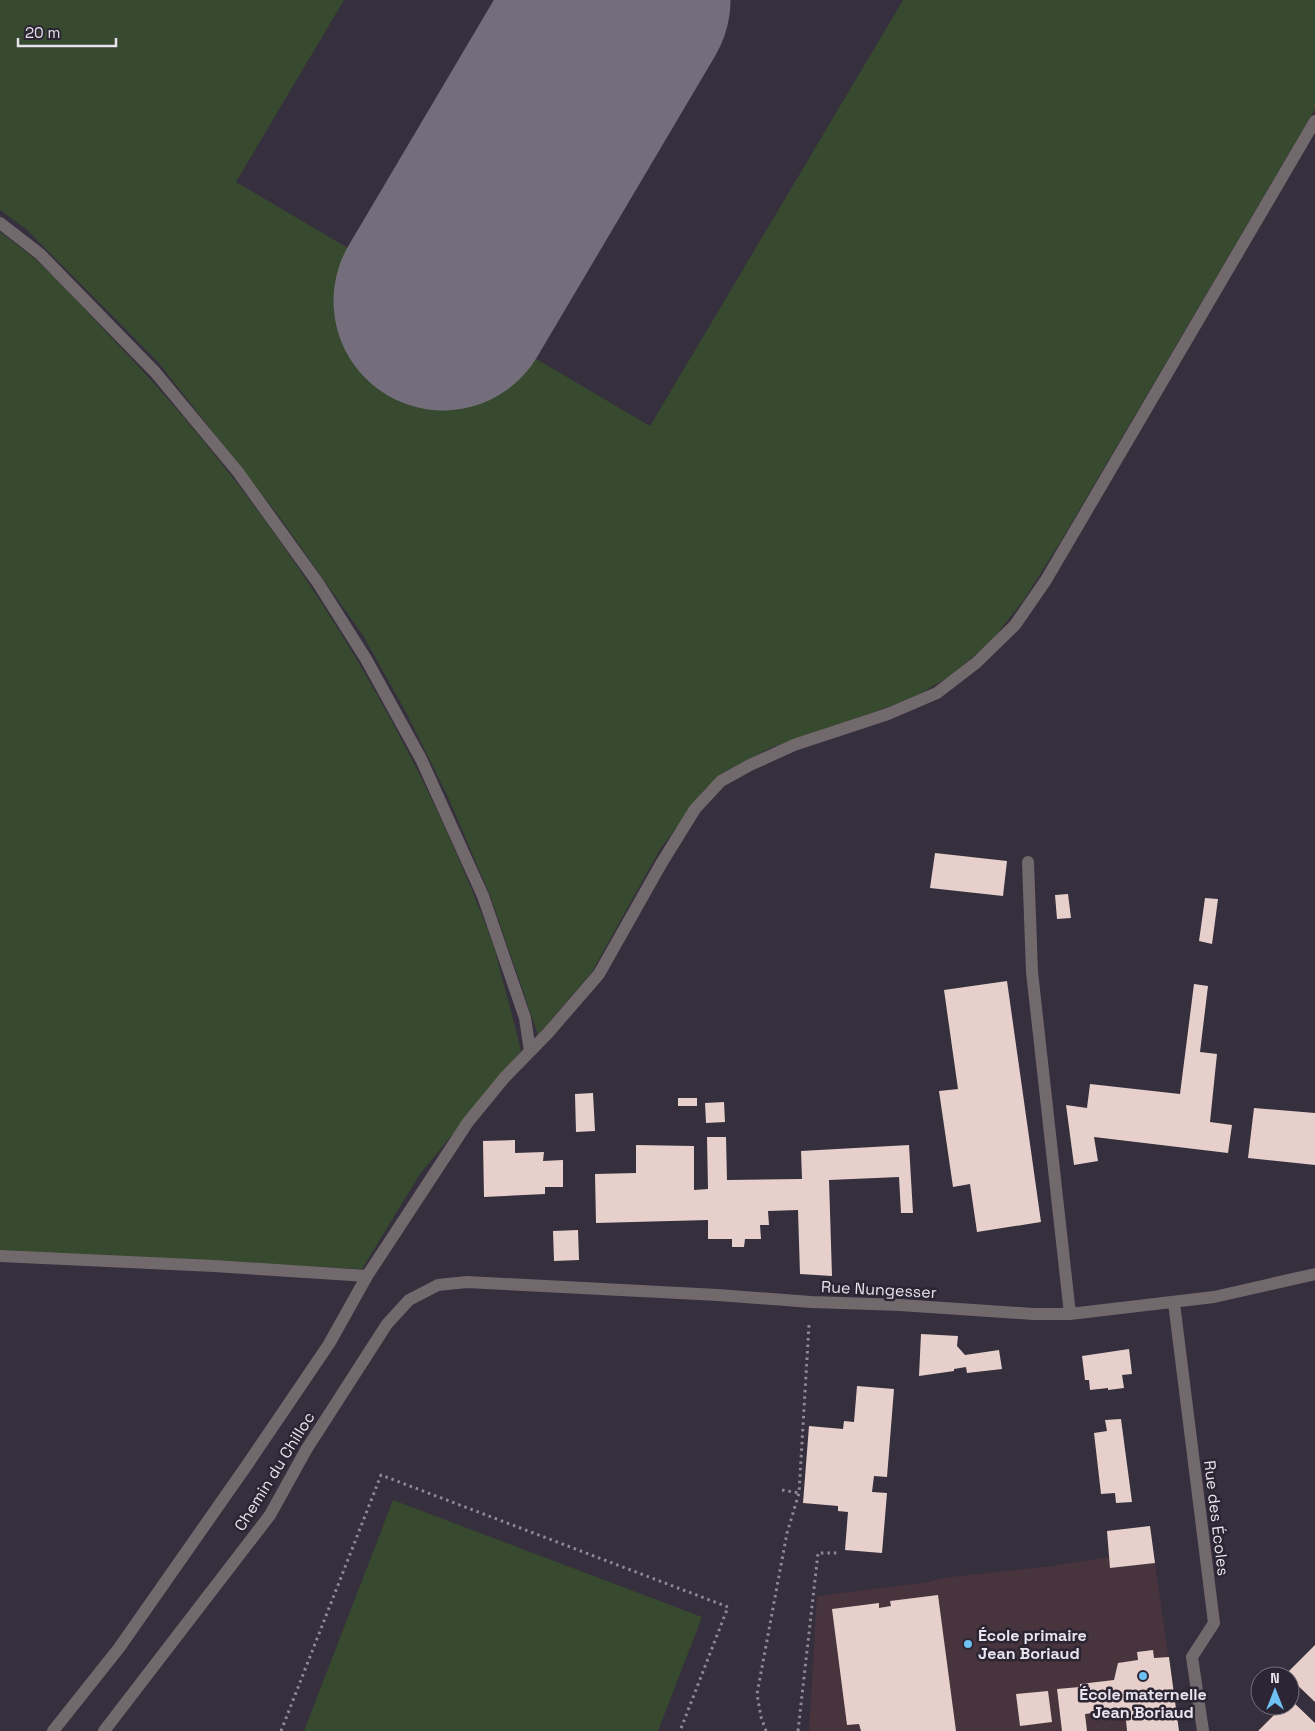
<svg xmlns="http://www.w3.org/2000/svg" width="1315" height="1731" viewBox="0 0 1315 1731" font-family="'Space Grotesk',sans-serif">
	<rect width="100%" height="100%" fill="#362f3e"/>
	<path fill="#47343c" d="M1109 1557 1111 1568 1155 1563 1179 1731H809L817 1596 929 1582 941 1578 1051 1566Z"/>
	<path fill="#37492e" d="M0 0H344L236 182 650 426 903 0H1315V109L1061 541 1023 601 993 639 953 674 920 694 889 707 770 748 721 774 703 791 659 851 592 972 538 1035 491 898 448 797 408 716 364 637 278 515 158 362 26 229 0 210Z
		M0 232C12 241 24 250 35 259 61 282 84 309 108 334 274 505 406 713 490 936 495 948 498 962 501 974 508 1000 515 1025 521 1051L420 1174 362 1269 0 1251Z
		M393 1500 702 1617 658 1731H304Z"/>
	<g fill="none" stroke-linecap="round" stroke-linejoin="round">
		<path stroke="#746e7c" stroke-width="219" d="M443 301 621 0"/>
	</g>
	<path fill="#e7d0cb" d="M935 853 1007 861 1003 896 930 888Z
		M1068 894 1071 918 1057 919 1055 895Z
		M1205 898 1218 899 1212 944 1199 941Z
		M1007 981 1041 1222 977 1232 970 1184 953 1187 939 1091 958 1089 944 990Z
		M1194 984 1208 986 1200 1052 1217 1054 1210 1122 1232 1125 1228 1153 1094 1137 1098 1161 1074 1165 1066 1105 1087 1108 1090 1084 1180 1094Z
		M593 1093 595 1131 576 1132 575 1094Z
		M678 1098H697V1106H678Z
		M724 1102 725 1122 706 1123 705 1103Z
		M1254 1108 1315 1113V1165L1248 1158Z
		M707 1137H726L727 1180 802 1179 801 1151 909 1145 913 1213H901L899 1177 829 1180 832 1276 800 1274 798 1210 768 1211 769 1225H760L761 1239H745L744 1247H732V1239H708V1220L596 1223 595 1174 636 1173V1145L694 1146V1190L708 1189Z
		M515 1140V1153L544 1152 543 1161 563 1160V1187H545V1194L484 1197 483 1141Z
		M578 1230 579 1260 554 1261 553 1231Z
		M921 1334 958 1336 957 1346 965 1355 999 1350 1002 1369 967 1373 966 1367 954 1369V1371L919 1376Z
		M1129 1349 1132 1374 1122 1375 1124 1388 1108 1390V1388L1090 1390 1089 1380H1085L1082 1356Z
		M857 1386 894 1389 887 1477 874 1476 872 1492 887 1493 882 1553 845 1550 848 1512 838 1511V1506L803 1503 809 1426 843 1429 844 1421 854 1422Z
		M1121 1419 1132 1502 1116 1503 1115 1493 1101 1494 1094 1433 1107 1431 1105 1420Z
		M1150 1526 1155 1563 1110 1568 1107 1531Z
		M938 1595 956 1731H861L859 1724 847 1725 832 1609 879 1603V1608L891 1606 890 1601Z
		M1315 1645V1702L1290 1678V1676L1286 1674Z
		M1153 1650 1154 1658 1169 1657 1179 1731H1127L1125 1709 1085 1714 1087 1731H1062L1057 1689 1080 1687V1684L1114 1680 1118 1663 1138 1660 1137 1652Z
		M1048 1691 1052 1722 1020 1726 1016 1694Z
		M1290 1699 1315 1723V1731H1258L1276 1713 1271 1708 1273 1706H1290Z"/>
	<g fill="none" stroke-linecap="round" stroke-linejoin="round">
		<path stroke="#8f8996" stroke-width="3" stroke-dasharray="2.5 4" stroke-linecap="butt" d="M782 1490 799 1493
			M281 1731 381 1475 728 1607 680 1731
			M766 1731 761 1717 757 1694 787 1533 799 1493 809 1325
			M798 1731 818 1553H837"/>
		<path stroke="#72696c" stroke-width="12" d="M0 223 40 254 155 372 238 472 318 583 366 659 421 759 483 896 525 1018 530 1051
			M0 1256 214 1266 367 1276
			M53 1731 119 1648 247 1465 329 1344 367 1276 468 1122 505 1077 548 1033 599 974 661 864 695 809 721 781 750 765 794 745 888 714 937 693 976 663 1015 625 1046 580 1315 121"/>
		<path stroke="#72696c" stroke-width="12" d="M1028 862 1032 972 1070 1314
			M1174 1303 1214 1623 1192 1657 1203 1731
			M104 1731 270 1515 306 1450 387 1324 409 1300 438 1285 467 1282 718 1295 811 1302 900 1305 1033 1314H1070L1214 1297 1315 1274"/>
	</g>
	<g fill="#6dc2f3" stroke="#2c2533" stroke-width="2">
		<circle cx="968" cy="1644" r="5"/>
		<circle cx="1143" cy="1676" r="5"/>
	</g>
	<g text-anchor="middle" stroke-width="5" stroke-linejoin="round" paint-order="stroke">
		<g font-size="16" fill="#e8e3ed" stroke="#2c2533">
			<text transform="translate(879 1289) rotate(3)" y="6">Rue Nungesser</text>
			<text transform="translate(274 1471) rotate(-58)" y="6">Chemin du Chilloc</text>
			<text transform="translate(1217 1518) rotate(83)" y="6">Rue des Écoles</text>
		</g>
		<g font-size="16" font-weight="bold" fill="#e8e3ed" stroke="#2c2533" text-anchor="start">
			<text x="978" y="1641">École primaire<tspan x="978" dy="18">Jean Boriaud</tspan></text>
			<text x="1143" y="1700" text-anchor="middle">École maternelle<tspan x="1143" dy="18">Jean Boriaud</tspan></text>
		</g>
	</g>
	<g transform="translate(1275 1691)"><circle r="24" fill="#2c2533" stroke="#77717d"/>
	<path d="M0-4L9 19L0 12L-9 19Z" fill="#6dc2f3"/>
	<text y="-8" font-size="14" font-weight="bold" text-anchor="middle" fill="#e8e3ed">N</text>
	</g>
	<path d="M18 38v8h98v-8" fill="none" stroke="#e8e3ed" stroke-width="2.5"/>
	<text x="25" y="38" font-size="15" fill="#e8e3ed" stroke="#2c2533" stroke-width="4" paint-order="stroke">20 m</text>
</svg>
